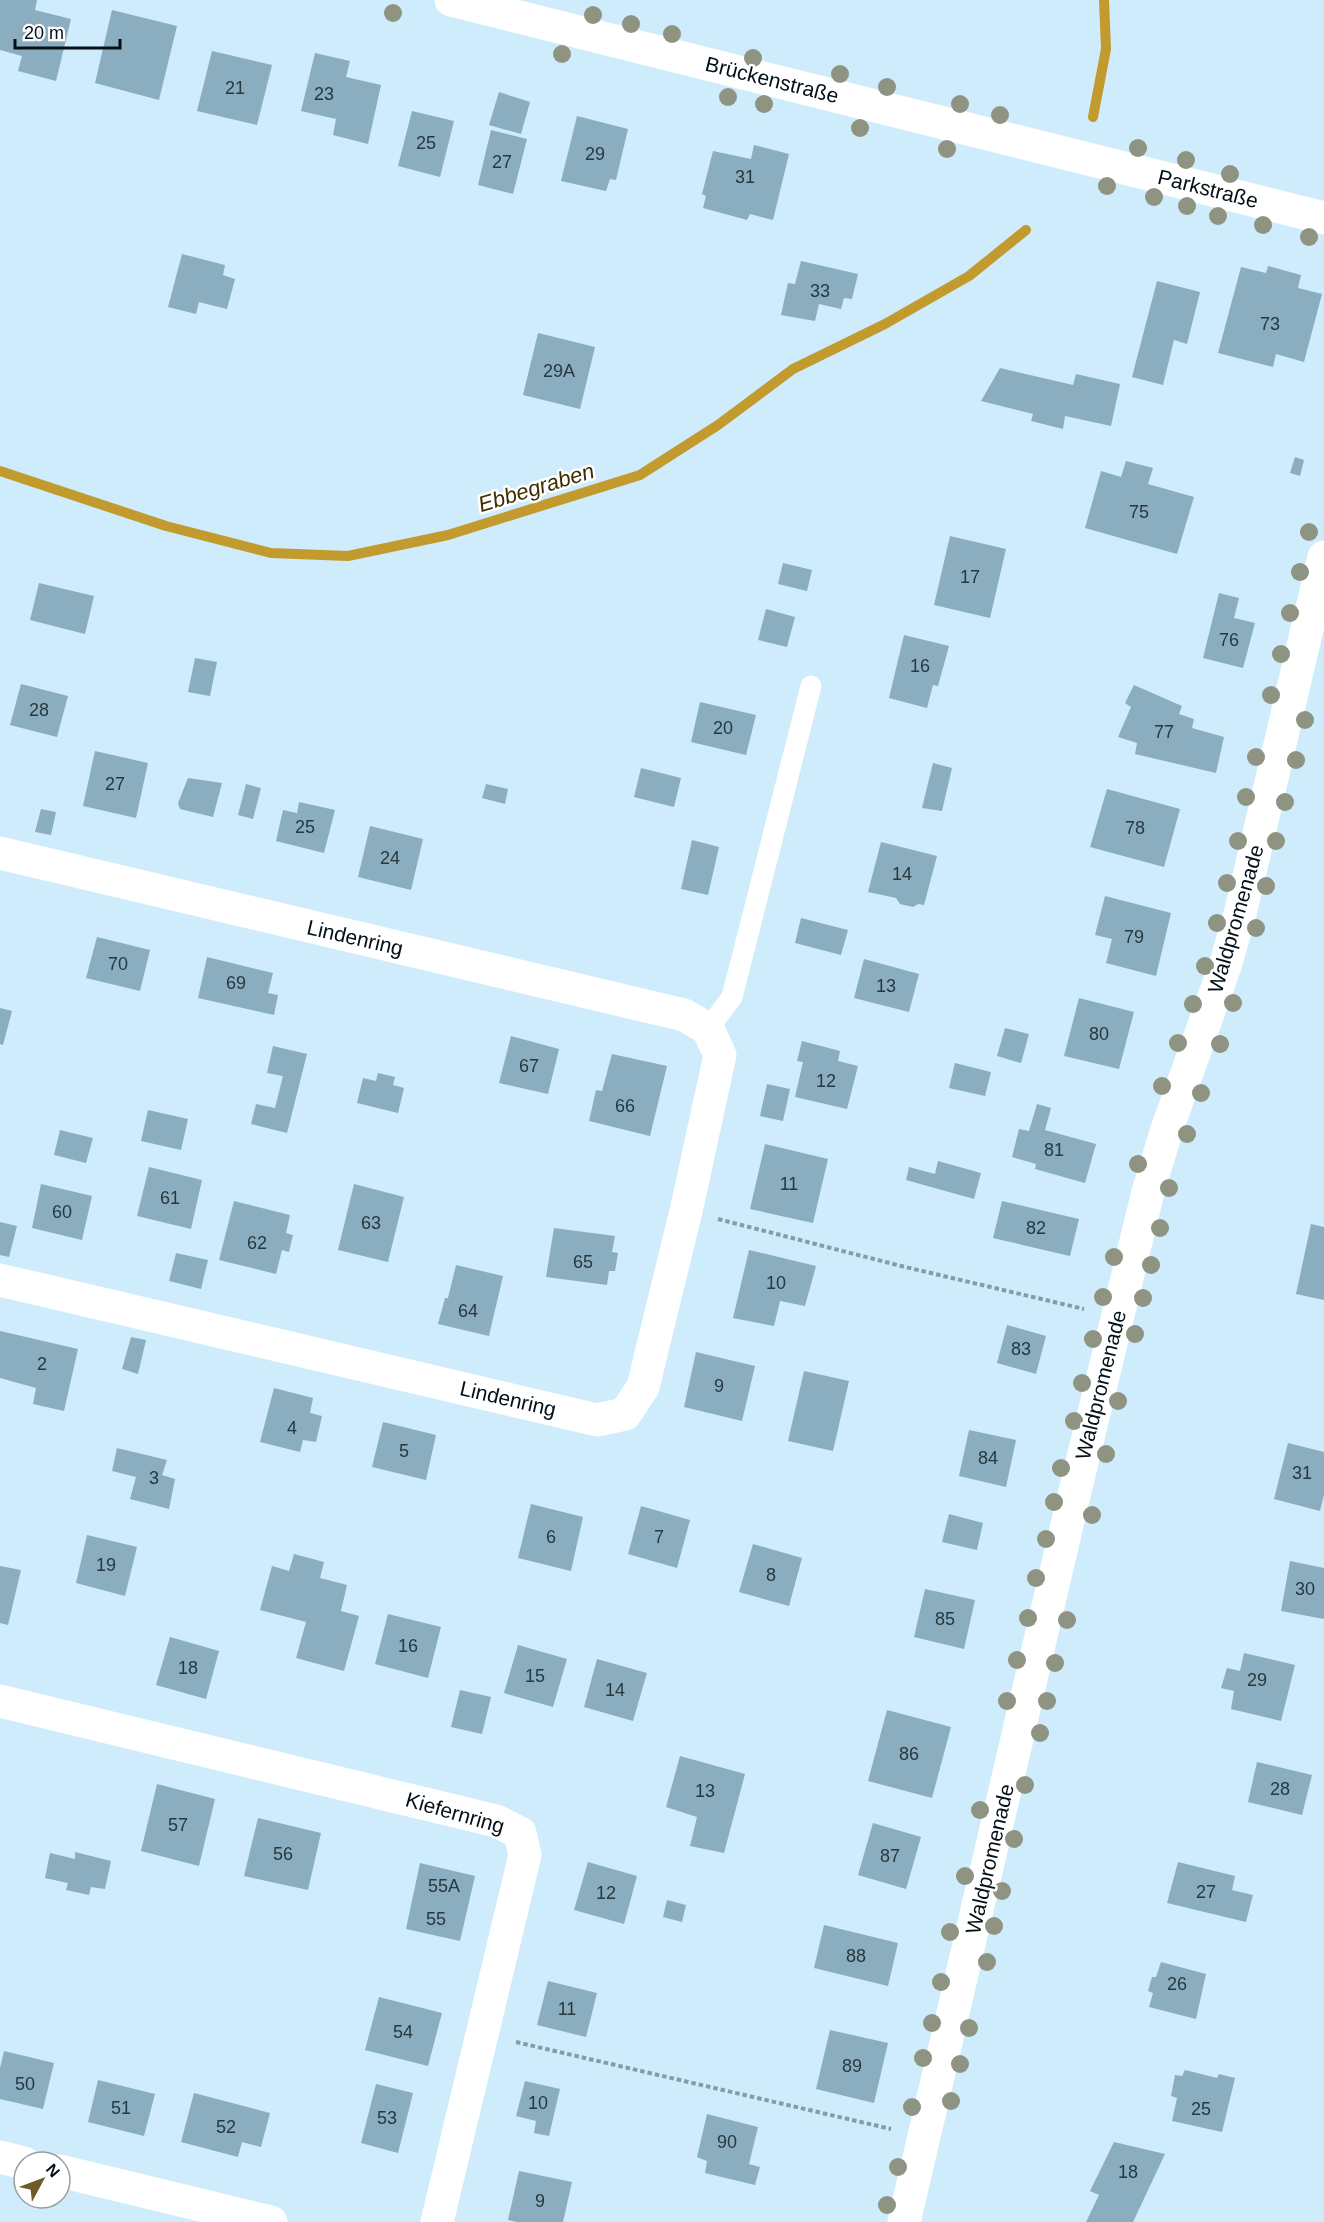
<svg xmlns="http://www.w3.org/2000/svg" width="1324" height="2222" viewBox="0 0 1324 2222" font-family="Helvetica,sans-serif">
	<rect width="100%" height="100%" fill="#ceecfb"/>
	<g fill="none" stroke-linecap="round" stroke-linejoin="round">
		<path stroke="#c29a2e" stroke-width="10" d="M1093 117 1106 49 1104 0
			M0 471 166 526 271 553 348 556 448 535 640 475 718 425 793 369 885 324 969 276 1026 230"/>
	</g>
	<path fill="#8aaebf" d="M0 0H37L35 10 71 19 56 81 18 71 22 56 0 50Z
		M112 10 177 26 159 100 95 83Z
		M212 51 272 65 257 125 197 111Z
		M315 53 350 61 346 77 381 85 368 144 333 135 336 119 301 111Z
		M499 92 530 102 521 134 489 125Z
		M412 111 454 121 440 177 398 166Z
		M577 116 628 129 616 180 610 179 606 191 561 181Z
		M491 130 527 139 513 194 478 185Z
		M754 145 789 154 773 220 750 214 747 220 703 208 706 196 702 194 713 151 751 159Z
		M182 254 225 265 223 275 235 279 227 309 199 302 196 314 168 307Z
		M801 261 858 274 852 299 844 298 841 309 819 304 815 321 781 315 788 283 795 284Z
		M1268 266 1301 275 1298 288 1322 294 1304 362 1276 354 1273 367 1218 353 1241 267 1266 273Z
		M1157 281 1200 292 1187 344 1174 340 1163 385 1132 377Z
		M538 333 595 347 580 409 523 395Z
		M1000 368 1073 385 1076 374 1120 384 1111 426 1065 416 1063 429 1031 421 1033 414 981 401Z
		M1295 457 1304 460 1300 476 1290 473Z
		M1126 461 1153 468 1148 484 1194 497 1177 554 1085 528 1101 471 1121 477Z
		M950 536 1006 549 990 618 934 605Z
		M783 563 812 570 807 591 778 584Z
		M39 583 94 596 85 634 30 620Z
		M1219 593 1239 598 1234 618 1255 623 1243 668 1203 658Z
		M766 609 795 617 787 647 758 640Z
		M904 635 949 646 938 686 933 685 927 708 889 698Z
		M195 658 217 662 210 696 188 692Z
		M21 684 68 696 57 737 10 725Z
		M1134 685 1182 706 1179 714 1194 719 1192 728 1224 737 1216 773 1135 754 1137 743 1118 737 1131 707 1125 703Z
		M700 702 756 715 746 755 691 742Z
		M95 751 148 763 136 818 83 806Z
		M933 763 952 768 942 811 922 808Z
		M641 768 681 778 674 807 634 797Z
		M188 778 222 783 213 817 180 809 178 803Z
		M246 784 261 788 253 819 238 815Z
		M486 784 508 789 505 804 482 798Z
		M1107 789 1180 809 1164 867 1090 847Z
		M299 802 335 810 324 853 276 841 283 810 297 813Z
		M41 809 56 812 51 835 35 832Z
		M370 826 423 839 411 890 358 877Z
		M692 840 719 847 708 895 681 889Z
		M881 842 937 856 924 905 918 904 913 907 900 904 896 898 868 892Z
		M1105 896 1171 913 1156 976 1106 963 1112 939 1095 935Z
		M801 918 848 930 841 955 795 943Z
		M97 937 150 950 140 991 86 978Z
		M207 957 273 973 268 993 278 995 274 1015 198 998Z
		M864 959 919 974 909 1012 854 998Z
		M1079 998 1134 1012 1119 1069 1064 1056Z
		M0 1008 12 1011 3 1045 0 1044Z
		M1005 1028 1029 1034 1021 1063 997 1056Z
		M511 1036 559 1049 548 1094 499 1083Z
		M802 1041 840 1051 838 1061 858 1066 847 1109 795 1097 803 1062 797 1061Z
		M273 1046 307 1054 287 1133 251 1124 256 1104 275 1108 283 1076 267 1073Z
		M612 1054 667 1066 650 1136 589 1121 596 1090 602 1091Z
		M955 1063 991 1072 985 1096 949 1088Z
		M378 1073 395 1077 393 1085 404 1088 398 1113 357 1103 363 1078 376 1081Z
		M767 1084 790 1089 783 1121 760 1116Z
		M1037 1104 1051 1108 1045 1130 1096 1144 1085 1183 1035 1169 1036 1164 1012 1157 1019 1129 1029 1131Z
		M148 1110 188 1119 181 1150 141 1141Z
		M60 1130 93 1138 86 1163 54 1155Z
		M765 1144 828 1159 813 1223 750 1209Z
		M938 1161 981 1173 974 1199 906 1180 909 1167 935 1174Z
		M149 1167 202 1180 191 1229 137 1216Z
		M41 1184 92 1196 82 1240 32 1228Z
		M354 1184 404 1197 388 1262 338 1250Z
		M234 1201 290 1215 286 1233 293 1235 289 1252 282 1250 276 1274 219 1260Z
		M1002 1201 1079 1219 1070 1256 993 1238Z
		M0 1222 17 1226 9 1257 0 1255Z
		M1311 1224 1324 1227V1300L1296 1294Z
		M554 1228 615 1236 612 1252 618 1253 615 1271H609L607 1285 546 1277Z
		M749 1250 816 1266 805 1306 780 1301 774 1326 733 1318Z
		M176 1253 208 1260 201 1289 169 1281Z
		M456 1265 503 1276 489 1336 438 1324 445 1298H448Z
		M1007 1325 1046 1336 1036 1374 997 1363Z
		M0 1331 78 1349 64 1411 33 1404 36 1388 0 1378Z
		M131 1337 146 1340 138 1374 122 1369Z
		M696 1352 755 1366 742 1421 684 1407Z
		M804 1371 849 1381 833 1451 788 1441Z
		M274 1388 313 1398 310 1413 322 1416 316 1442 303 1440 300 1452 260 1442Z
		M383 1422 436 1435 426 1480 372 1467Z
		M969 1430 1016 1440 1006 1487 959 1476Z
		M1288 1443 1324 1452V1495L1320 1511 1274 1499Z
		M117 1448 167 1460 162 1475 175 1479 169 1509 130 1499 136 1477 112 1471Z
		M531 1504 583 1517 571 1571 518 1558Z
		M641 1506 690 1520 677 1568 628 1554Z
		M949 1514 983 1523 977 1550 942 1542Z
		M87 1535 137 1547 125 1596 76 1583Z
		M753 1544 802 1558 789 1606 739 1592Z
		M294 1554 324 1562 320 1578 347 1585 341 1611 359 1616 344 1671 296 1658 306 1622 260 1610 272 1566 289 1571Z
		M1290 1561 1324 1568V1619L1281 1611Z
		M0 1566 21 1570 8 1625 0 1623Z
		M925 1589 975 1600 964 1649 914 1637Z
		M388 1614 441 1627 428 1678 375 1664Z
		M170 1637 219 1651 206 1699 156 1685Z
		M518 1645 567 1659 553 1707 504 1693Z
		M1244 1653 1295 1665 1281 1721 1231 1709 1234 1691 1221 1688 1227 1668 1240 1671Z
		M597 1659 647 1673 633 1721 584 1707Z
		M460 1690 491 1697 482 1734 451 1727Z
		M887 1710 951 1727 932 1798 868 1781Z
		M680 1756 745 1774 724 1853 690 1846 697 1817 666 1807Z
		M1257 1762 1312 1775 1302 1815 1248 1802Z
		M157 1784 215 1799 199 1866 141 1851Z
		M258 1818 321 1833 308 1890 244 1876Z
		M873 1823 921 1837 906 1889 858 1875Z
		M75 1852 111 1861 105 1889 91 1887 89 1895 66 1890 68 1883 45 1878 50 1853 75 1859Z
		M588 1862 637 1876 624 1924 574 1910Z
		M1178 1862 1235 1876 1232 1890 1253 1895 1246 1922 1167 1903Z
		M420 1863 475 1876 460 1941 406 1929Z
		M667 1900 686 1905 682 1922 663 1917Z
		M824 1925 898 1943 888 1986 814 1968Z
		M1161 1962 1206 1974 1196 2019 1149 2007 1153 1993 1148 1991 1152 1977H1156Z
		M548 1981 597 1993 586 2037 537 2025Z
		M379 1997 442 2013 428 2066 365 2050Z
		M830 2030 888 2043 874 2103 816 2089Z
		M4 2051 54 2063 43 2109 0 2099V2068Z
		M1185 2070 1217 2078 1219 2074 1235 2078 1222 2132 1172 2121 1177 2098 1171 2096 1175 2075 1182 2076Z
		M98 2080 155 2094 144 2136 88 2122Z
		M525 2081 560 2089 549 2136 534 2133 536 2121 516 2116Z
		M376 2084 413 2093 398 2153 361 2143Z
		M194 2093 270 2113 261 2147 242 2142 238 2157 181 2142Z
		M707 2114 758 2127 749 2164 760 2167 755 2185 705 2173 707 2161 697 2157Z
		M1114 2142 1165 2154 1133 2222H1086L1099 2195 1090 2191Z
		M519 2171 572 2182 563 2222H517L508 2220Z"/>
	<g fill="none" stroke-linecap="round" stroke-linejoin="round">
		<path stroke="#849ca7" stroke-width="4" stroke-dasharray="4.5 3" stroke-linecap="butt" d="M718 1219 901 1266 1084 1309
			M516 2042 891 2129"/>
		<path stroke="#fff" stroke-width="21" d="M708 1029 732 997 811 686"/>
		<path stroke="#fff" stroke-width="33" d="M451 0 1324 218
			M0 853 684 1015 708 1029 720 1055 686 1211 643 1387 625 1414 597 1420 0 1280
			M0 1701 496 1821 520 1833 525 1855 437 2222
			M0 2157 24 2163
			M60 2171 271 2222
			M904 2222 1075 1491 1148 1192 1166 1132 1225 966 1241 910 1324 557"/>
	</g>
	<g fill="#8f9382">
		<circle cx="393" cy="13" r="9"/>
		<circle cx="593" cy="15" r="9"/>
		<circle cx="631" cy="24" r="9"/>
		<circle cx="672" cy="34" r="9"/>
		<circle cx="562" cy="54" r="9"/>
		<circle cx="753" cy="58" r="9"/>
		<circle cx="840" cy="74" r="9"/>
		<circle cx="887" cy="87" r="9"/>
		<circle cx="728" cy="97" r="9"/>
		<circle cx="764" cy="104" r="9"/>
		<circle cx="960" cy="104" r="9"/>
		<circle cx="1000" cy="115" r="9"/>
		<circle cx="860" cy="128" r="9"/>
		<circle cx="1138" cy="148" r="9"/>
		<circle cx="947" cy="149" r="9"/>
		<circle cx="1186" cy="160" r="9"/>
		<circle cx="1230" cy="174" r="9"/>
		<circle cx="1107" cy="186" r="9"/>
		<circle cx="1154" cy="197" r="9"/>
		<circle cx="1187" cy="206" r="9"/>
		<circle cx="1218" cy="216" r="9"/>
		<circle cx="1263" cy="225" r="9"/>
		<circle cx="1309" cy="237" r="9"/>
		<circle cx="1309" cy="532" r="9"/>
		<circle cx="1300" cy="572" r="9"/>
		<circle cx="1290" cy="613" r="9"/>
		<circle cx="1281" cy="654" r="9"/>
		<circle cx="1271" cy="695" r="9"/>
		<circle cx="1305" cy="720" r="9"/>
		<circle cx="1256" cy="757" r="9"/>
		<circle cx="1296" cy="760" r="9"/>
		<circle cx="1246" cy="797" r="9"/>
		<circle cx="1285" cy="802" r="9"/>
		<circle cx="1238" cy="841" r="9"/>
		<circle cx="1276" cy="841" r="9"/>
		<circle cx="1227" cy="883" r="9"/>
		<circle cx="1266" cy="886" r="9"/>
		<circle cx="1217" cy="923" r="9"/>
		<circle cx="1256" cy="928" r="9"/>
		<circle cx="1205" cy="966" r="9"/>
		<circle cx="1233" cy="1003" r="9"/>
		<circle cx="1193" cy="1004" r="9"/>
		<circle cx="1178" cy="1043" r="9"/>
		<circle cx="1220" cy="1044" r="9"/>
		<circle cx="1162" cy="1086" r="9"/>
		<circle cx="1201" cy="1093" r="9"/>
		<circle cx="1187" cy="1134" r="9"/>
		<circle cx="1138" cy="1164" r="9"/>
		<circle cx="1169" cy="1188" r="9"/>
		<circle cx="1160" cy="1228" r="9"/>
		<circle cx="1114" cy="1257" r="9"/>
		<circle cx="1151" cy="1265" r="9"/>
		<circle cx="1103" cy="1297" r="9"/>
		<circle cx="1143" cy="1298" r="9"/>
		<circle cx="1135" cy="1334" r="9"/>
		<circle cx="1093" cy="1339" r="9"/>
		<circle cx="1082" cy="1383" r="9"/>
		<circle cx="1118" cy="1401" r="9"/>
		<circle cx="1074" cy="1421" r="9"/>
		<circle cx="1106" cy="1454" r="9"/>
		<circle cx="1061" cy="1468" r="9"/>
		<circle cx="1054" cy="1502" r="9"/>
		<circle cx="1092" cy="1515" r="9"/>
		<circle cx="1046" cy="1539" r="9"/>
		<circle cx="1036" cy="1578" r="9"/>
		<circle cx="1028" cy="1618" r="9"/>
		<circle cx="1067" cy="1620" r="9"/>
		<circle cx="1017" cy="1660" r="9"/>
		<circle cx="1055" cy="1663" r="9"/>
		<circle cx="1007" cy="1701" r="9"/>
		<circle cx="1047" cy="1701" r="9"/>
		<circle cx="1040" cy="1733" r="9"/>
		<circle cx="1025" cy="1785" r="9"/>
		<circle cx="980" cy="1810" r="9"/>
		<circle cx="1014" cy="1839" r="9"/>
		<circle cx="965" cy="1876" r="9"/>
		<circle cx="1002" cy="1891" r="9"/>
		<circle cx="994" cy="1926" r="9"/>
		<circle cx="950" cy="1932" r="9"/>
		<circle cx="987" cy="1962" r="9"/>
		<circle cx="941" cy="1982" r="9"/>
		<circle cx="932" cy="2023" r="9"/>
		<circle cx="969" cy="2028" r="9"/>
		<circle cx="923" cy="2058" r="9"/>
		<circle cx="960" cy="2064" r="9"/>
		<circle cx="951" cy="2101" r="9"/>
		<circle cx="912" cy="2107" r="9"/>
		<circle cx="898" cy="2167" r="9"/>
		<circle cx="887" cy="2205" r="9"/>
	</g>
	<g text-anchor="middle" stroke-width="5" stroke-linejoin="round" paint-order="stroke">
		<g font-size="18" fill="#263840">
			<text x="235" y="94">21</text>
			<text x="324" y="100">23</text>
			<text x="426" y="149">25</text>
			<text x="595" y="160">29</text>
			<text x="502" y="168">27</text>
			<text x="745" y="183">31</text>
			<text x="820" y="297">33</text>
			<text x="1270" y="330">73</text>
			<text x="559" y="377">29A</text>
			<text x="1139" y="518">75</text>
			<text x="970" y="583">17</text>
			<text x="1229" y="646">76</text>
			<text x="920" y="672">16</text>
			<text x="39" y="716">28</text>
			<text x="723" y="734">20</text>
			<text x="1164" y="738">77</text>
			<text x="115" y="790">27</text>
			<text x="305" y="833">25</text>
			<text x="1135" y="834">78</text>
			<text x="390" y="864">24</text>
			<text x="902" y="880">14</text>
			<text x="1134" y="943">79</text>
			<text x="118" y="970">70</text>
			<text x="236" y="989">69</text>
			<text x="886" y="992">13</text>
			<text x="1099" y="1040">80</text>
			<text x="529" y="1072">67</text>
			<text x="826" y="1087">12</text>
			<text x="625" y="1112">66</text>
			<text x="1054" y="1156">81</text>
			<text x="789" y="1190">11</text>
			<text x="170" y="1204">61</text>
			<text x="62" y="1218">60</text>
			<text x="371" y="1229">63</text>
			<text x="1036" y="1234">82</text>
			<text x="257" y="1249">62</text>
			<text x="583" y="1268">65</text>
			<text x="776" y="1289">10</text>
			<text x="468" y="1317">64</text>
			<text x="1021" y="1355">83</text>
			<text x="42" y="1370">2</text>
			<text x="719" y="1392">9</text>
			<text x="292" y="1434">4</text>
			<text x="404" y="1457">5</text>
			<text x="988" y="1464">84</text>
			<text x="1302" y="1479">31</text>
			<text x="154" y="1484">3</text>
			<text x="551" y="1543">6</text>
			<text x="659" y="1543">7</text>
			<text x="106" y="1571">19</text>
			<text x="771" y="1581">8</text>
			<text x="1305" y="1595">30</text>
			<text x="945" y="1625">85</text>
			<text x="408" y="1652">16</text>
			<text x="188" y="1674">18</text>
			<text x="535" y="1682">15</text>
			<text x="1257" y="1686">29</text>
			<text x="615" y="1696">14</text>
			<text x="909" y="1760">86</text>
			<text x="1280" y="1795">28</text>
			<text x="705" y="1797">13</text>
			<text x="178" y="1831">57</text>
			<text x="283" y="1860">56</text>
			<text x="890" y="1862">87</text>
			<text x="444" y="1892">55A</text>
			<text x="1206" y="1898">27</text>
			<text x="606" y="1899">12</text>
			<text x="436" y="1925">55</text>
			<text x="856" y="1962">88</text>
			<text x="1177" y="1990">26</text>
			<text x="567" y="2015">11</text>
			<text x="403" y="2038">54</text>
			<text x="852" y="2072">89</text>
			<text x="25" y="2090">50</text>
			<text x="538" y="2109">10</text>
			<text x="121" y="2114">51</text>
			<text x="1201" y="2115">25</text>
			<text x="387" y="2124">53</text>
			<text x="226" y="2133">52</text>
			<text x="727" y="2148">90</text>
			<text x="1128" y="2178">18</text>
			<text x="540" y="2207">9</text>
		</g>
		<g font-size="21" fill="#041016" stroke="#fff">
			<text transform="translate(772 80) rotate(14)" y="7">Brückenstraße</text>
			<text transform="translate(1208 189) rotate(14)" y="7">Parkstraße</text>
			<text transform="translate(1236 919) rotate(-74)" y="7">Waldpromenade</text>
			<text transform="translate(355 938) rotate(13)" y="7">Lindenring</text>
			<text transform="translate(1101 1385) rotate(-76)" y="7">Waldpromenade</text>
			<text transform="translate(508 1399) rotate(13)" y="7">Lindenring</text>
			<text transform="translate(455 1813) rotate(16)" y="7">Kiefernring</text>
			<text transform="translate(990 1859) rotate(-77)" y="7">Waldpromenade</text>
		</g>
		<g font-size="22" font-style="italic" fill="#3d2d00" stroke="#fff">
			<text transform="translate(536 487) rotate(-17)" y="8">Ebbegraben</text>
		</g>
	</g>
	<g transform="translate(42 2180) rotate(49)"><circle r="28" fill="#ffffff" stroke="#9b9fa2" stroke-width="1.5"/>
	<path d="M0-4.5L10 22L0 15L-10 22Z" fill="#6f5b2a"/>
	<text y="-9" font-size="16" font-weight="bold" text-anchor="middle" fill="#041016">N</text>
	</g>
	<path d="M15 39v9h105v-9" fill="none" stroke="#041016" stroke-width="3"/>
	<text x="24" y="39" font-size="18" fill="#041016" stroke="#ffffff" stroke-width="4.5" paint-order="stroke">20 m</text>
</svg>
